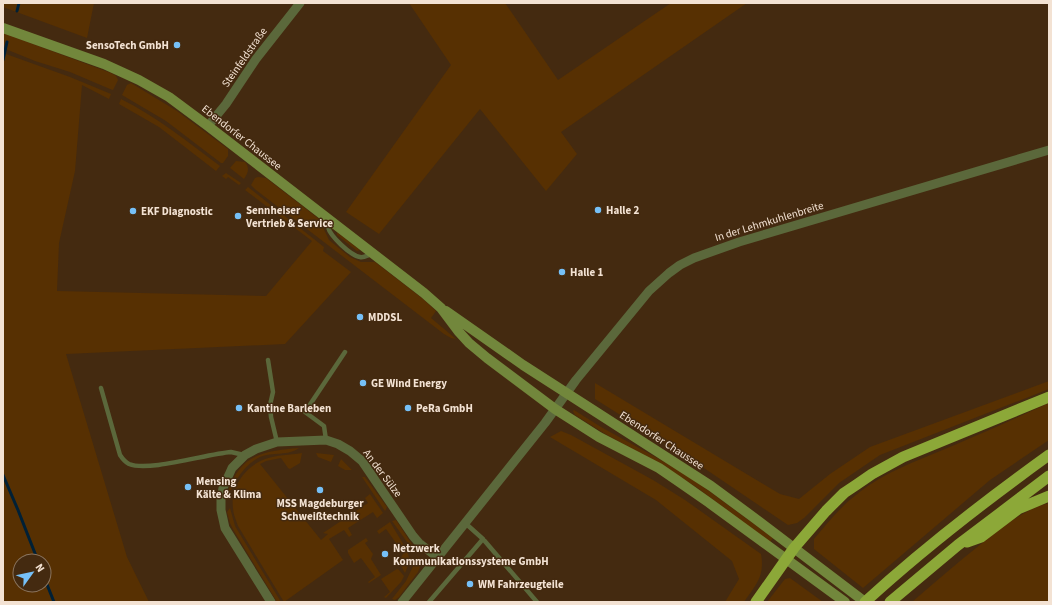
<svg xmlns="http://www.w3.org/2000/svg" width="1052" height="605" viewBox="0 0 1052 605" font-family="'Source Sans 3',sans-serif">
	<rect width="100%" height="100%" fill="#442a10"/>
	<path fill="#573002" fill-rule="evenodd" d="M3 3H94L87 38 3 7Z
		M409 3H505L558 80 671 3H747L561 132 577 154 546 191 480 109 379 234 346 212 451 65Z
		M3 33 111 73 116 76 118 80 113 90 110 89 70 72 35 61 3 48Z
		M6 54 70 77 111 94 109 99 82 85 75 171 59 243 57 291 266 296 312 241 245 190 248 187 324 247 323 251 351 272 285 344 66 354 127 557 149 602H3V60H4ZM20 561H44V585H20Z
		M131 83 177 111 228 149V156L223 163H221L166 121 122 95 127 85Z
		M121 99C157 117 188 142 220 166L216 171 159 127 119 104Z
		M236 161 245 162C250 168 248 173 244 179L230 168Z
		M226 173 241 183 239 185 228 177 226 179 222 176Z
		M258 177 266 178 319 219 329 240 350 257 361 262H375L423 299 436 311 431 318 456 339 451 338 444 334 256 190 251 185 255 178Z
		M337 232 338 233 360 250 357 251 337 235Z
		M1049 381V389L880 455 839 483 804 518 797 523 788 525 698 464 595 399V383L780 494 799 499 830 474 870 447Z
		M1049 403V440L990 480 863 588 814 549V539C827 524 840 507 856 495 885 471 922 459 957 444 988 431 1018 417 1049 403Z
		M574 410 601 427 668 464 698 483 773 538 770 542 699 489 659 463 607 435 575 415 573 411Z
		M561 431 571 435 653 480 685 500 761 554C765 577 756 584 744 602H725L739 579 732 561 656 500 550 437Z
		M299 448C289 456 272 452 260 457 250 462 243 470 237 479 234 484 233 489 228 492 240 454 264 451 299 448Z
		M302 453 300 463 290 469 288 468 281 458 266 461 260 464 321 540 328 534 323 533 368 503 365 498 370 494 383 513 377 518 373 512 348 528 352 535 349 537 344 530 329 539 343 560 284 602 238 526C236 520 233 514 233 508 230 487 246 466 265 459 276 455 290 455 302 453Z
		M316 453 334 455 331 462 318 457Z
		M341 459 352 470H345L338 466Z
		M362 477H365L387 507 385 511Z
		M1049 503V602H912C935 582 957 563 981 544 1002 528 1022 510 1049 503Z
		M230 508 235 526 281 602H277L234 531 230 523 227 512Z
		M396 520 413 546 407 542 392 521Z
		M390 522 405 547 401 550 386 529 379 534 377 531Z
		M366 538 368 541 365 543 373 554 371 559 381 575 369 583 368 582 375 577 361 558 354 563 348 553V550Z
		M407 550 410 561 405 573C400 565 398 557 407 550Z
		M418 556 420 567 418 572 399 597 395 600 392 599 406 581Z
		M397 569 399 570 404 576 401 582 386 598 384 597 390 592 381 579Z
		M790 578 823 602H767L785 579Z"/>
	<g fill="none" stroke-linecap="round" stroke-linejoin="round">
		<path stroke="#002036" stroke-width="3" d="M17 11 19 3
			M3 60 7 42
			M3 475 18 510 38 561
			M44 577 54 602"/>
		<path stroke="#5b683b" stroke-width="4.5" d="M328 220C328 222 327 225 328 227 330 236 351 256 360 257 364 258 368 255 372 254
			M268 360 273 392 270 405 271 417 277 442
			M101 388 120 455C122 458 125 462 129 464 149 472 206 454 231 452L244 455
			M326 440 324 426 305 412 345 352
			M464 522 483 539 537 602
			M429 602 483 539"/>
		<path stroke="#5b683b" stroke-width="9" d="M208 126 226 104 256 59 300 3
			M271 602 225 528 221 510V499L223 488 232 468 245 455 256 449 277 442 326 440 338 444 350 451 362 461 413 536 419 543 437 557
			M402 602 545 423 576 380 649 291 669 273 680 265 694 258 739 242 1049 150"/>
		<path stroke="#72873c" stroke-width="10" d="M3 28 104 64 139 80 169 97 208 126 424 293 441 308 459 332 469 343 487 358 555 409 599 437 659 468 678 481 708 502 845 602
			M446 311 523 365 711 486 753 517 865 602"/>
		<path stroke="#8ca838" stroke-width="11" d="M967 542 981 537 1018 509 1049 496
			M756 602 794 548 826 511 844 493 856 485 872 474 903 457 1049 397
			M865 602C923 549 985 501 1049 455
			M890 602 958 545 1049 476"/>
	</g>
	<g fill="#76c0f7" stroke="#442a10" stroke-width="1.5">
		<circle cx="177" cy="45" r="4"/>
		<circle cx="598" cy="210" r="4"/>
		<circle cx="133" cy="211" r="4"/>
		<circle cx="238" cy="216" r="4"/>
		<circle cx="562" cy="272" r="4"/>
		<circle cx="360" cy="317" r="4"/>
		<circle cx="363" cy="383" r="4"/>
		<circle cx="239" cy="408" r="4"/>
		<circle cx="408" cy="408" r="4"/>
		<circle cx="188" cy="487" r="4"/>
		<circle cx="320" cy="490" r="4"/>
		<circle cx="385" cy="554" r="4"/>
		<circle cx="470" cy="584" r="4"/>
	</g>
	<g text-anchor="middle" stroke-width="3" stroke-linejoin="round" paint-order="stroke">
		<g font-size="11" font-weight="bold" fill="#f3e2d3" stroke="#442a10" text-anchor="start">
			<text x="169" y="49" text-anchor="end">SensoTech GmbH</text>
			<text x="246" y="214">Sennheiser<tspan x="246" dy="13">Vertrieb &amp; Service</tspan></text>
			<text x="606" y="214">Halle 2</text>
			<text x="141" y="215">EKF Diagnostic</text>
			<text x="570" y="276">Halle 1</text>
			<text x="368" y="321">MDDSL</text>
			<text x="371" y="387">GE Wind Energy</text>
			<text x="247" y="412">Kantine Barleben</text>
			<text x="416" y="412">PeRa GmbH</text>
			<text x="196" y="485">Mensing<tspan x="196" dy="13">Kälte &amp; Klima</tspan></text>
			<text x="320" y="507" text-anchor="middle">MSS Magdeburger<tspan x="320" dy="13">Schweißtechnik</tspan></text>
			<text x="393" y="552">Netzwerk<tspan x="393" dy="13">Kommunikationssysteme GmbH</tspan></text>
			<text x="478" y="588">WM Fahrzeugteile</text>
		</g>
		<g font-size="11" fill="#f3e2d3" stroke="#442a10">
			<text transform="translate(244 57) rotate(-55)" y="4">Steinfeldstraße</text>
			<text transform="translate(242 137) rotate(38)" y="4">Ebendorfer Chaussee</text>
			<text transform="translate(769 221) rotate(-17)" y="4">In der Lehmkuhlenbreite</text>
			<text transform="translate(662 440) rotate(33)" y="4">Ebendorfer Chaussee</text>
			<text transform="translate(383 473) rotate(53)" y="4">An der Sülze</text>
		</g>
	</g>
	<rect width="1052" height="605" fill="none" stroke="#f3e2d3" stroke-width="8"/>
	<g transform="translate(32 573) rotate(57)"><circle r="19" fill="#442a10" stroke="#8a745e"/>
	<path d="M0-3L7 15L0 10L-7 15Z" fill="#76c0f7"/>
	<text y="-6" font-size="11" font-weight="bold" text-anchor="middle" fill="#f3e2d3">N</text>
	</g>
</svg>
